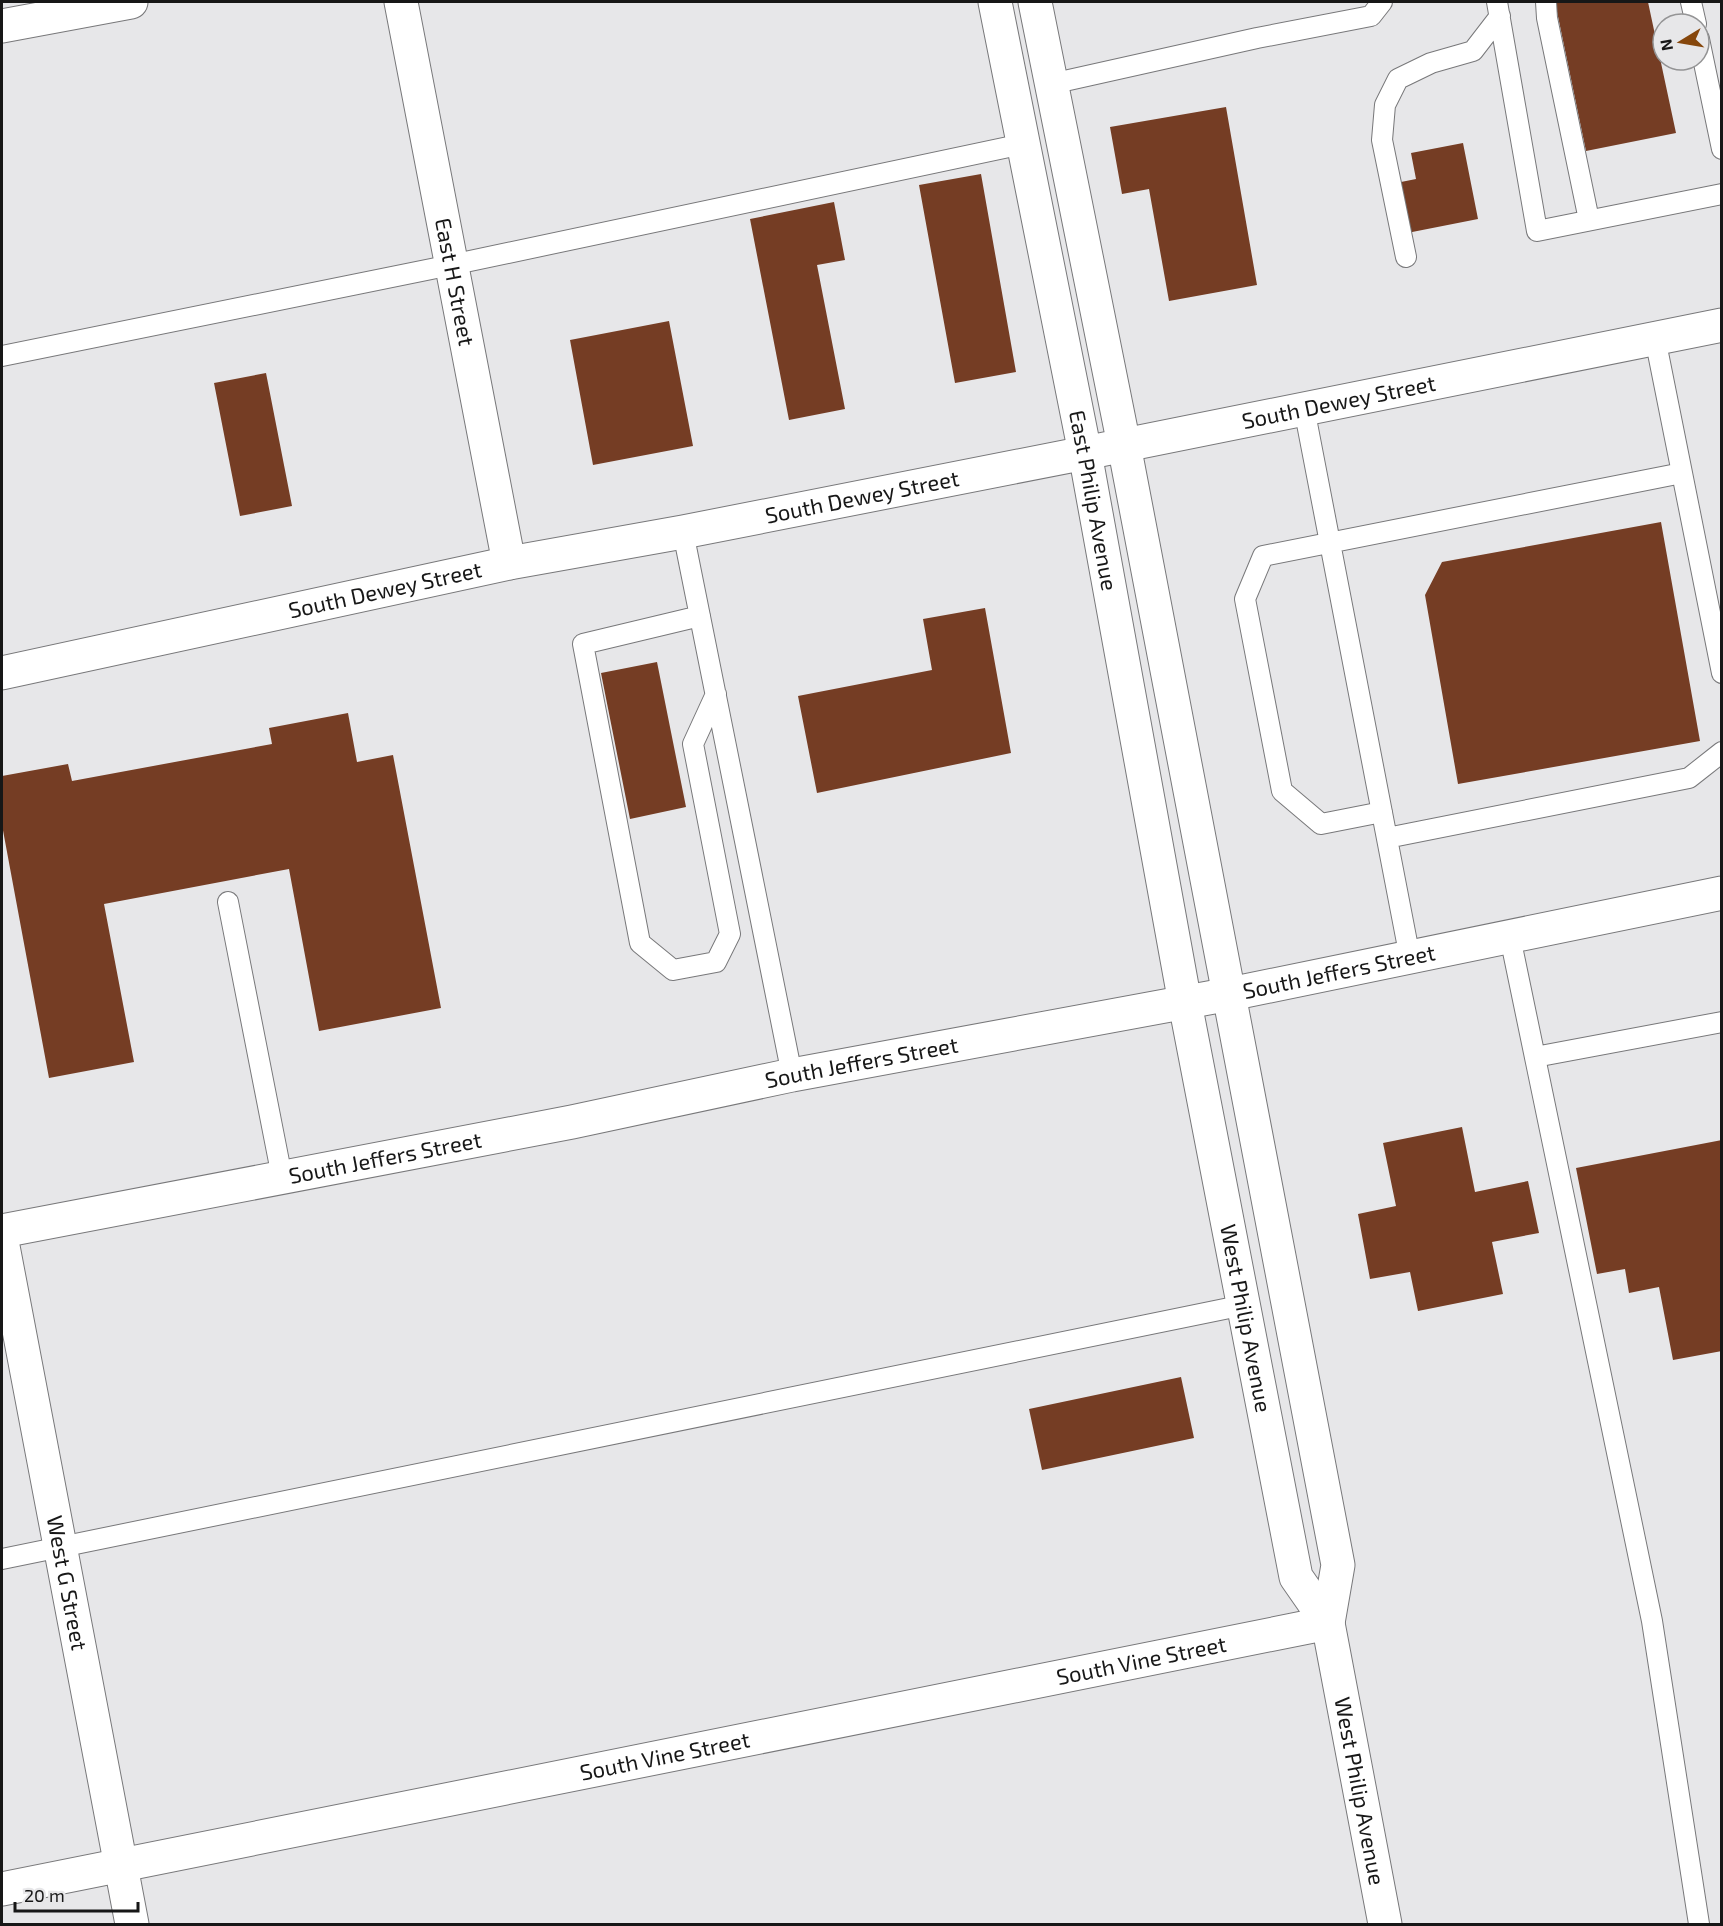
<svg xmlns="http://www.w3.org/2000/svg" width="1723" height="1926" viewBox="0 0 1723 1926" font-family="'Exo 2',sans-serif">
	<rect width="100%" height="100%" fill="#e7e7e9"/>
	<path fill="#753d24" d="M1555 2H1648L1676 133 1586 151Z
		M1226 107 1257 285 1169 301 1149 189 1122 194 1110 127Z
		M1463 143 1478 219 1397 235 1386 185 1416 179 1411 153Z
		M981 174 1016 372 955 383 919 185Z
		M834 202 845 260 817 265 845 409 789 420 750 219Z
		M669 321 693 446 593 465 570 340Z
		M266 373 292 506 240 516 214 383Z
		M1661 522 1700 741 1458 784 1425 595 1442 562Z
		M985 608 1011 753 817 793 798 696 932 670 923 619Z
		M657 662 686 807 630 819 601 673Z
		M348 713 357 762 393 755 441 1008 319 1031 289 869 104 904 134 1062 49 1078 2 825V776L68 764 72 781 272 744 269 728Z
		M1462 1127 1475 1192 1528 1181 1539 1233 1492 1242 1503 1294 1418 1311 1410 1272 1370 1279 1358 1214 1396 1206 1383 1143Z
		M1722 1140V1351L1673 1360 1659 1287 1629 1293 1625 1269 1597 1274 1576 1168Z
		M1181 1377 1194 1438 1042 1470 1029 1409Z"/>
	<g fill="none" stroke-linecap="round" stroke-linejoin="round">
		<defs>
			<path id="lane" d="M1497 2 1537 231 1722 194
				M1546 2 1547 18 1589 220
				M1691 2 1696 24
				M1699 39 1722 149
				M1051 84 1257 38 1371 16 1382 2
				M1406 257 1382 140 1385 105 1398 79 1431 63 1473 51 1500 16
				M1655 338 1722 673
				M2 356 451 265 1023 144
				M1304 408 1410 958
				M683 532 792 1075
				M700 616 583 644 640 943 673 970 716 962 730 934 693 744 716 694
				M1382 812 1321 824 1282 791 1245 599 1263 556 1682 473
				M1387 838 1689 778 1722 752
				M228 902 282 1177
				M1510 937 1652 1621 1699 1924
				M1535 1057 1722 1022
				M2 1559 1244 1305"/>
			<g id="street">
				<path id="s1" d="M401 2 509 563"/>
				<path d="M2 26 131 2"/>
				<path id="s2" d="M2 1241 132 1924"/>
				<path id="s3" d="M2 1889 1328 1623"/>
			</g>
			<g id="secondary">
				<path id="s4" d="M995 2 1085 453 1185 1003 1296 1577 1328 1623"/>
				<path id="s5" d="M1035 2 1124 445 1338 1565 1328 1623 1385 1924"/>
			</g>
			<g id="highway">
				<path id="s6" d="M2 673 509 563 683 532 1085 453 1722 325"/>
				<path id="s7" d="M2 1231 572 1122 792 1075 1230 994 1722 893"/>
			</g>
		</defs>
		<use href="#lane" stroke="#78787a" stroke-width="22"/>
		<use href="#street" stroke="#78787a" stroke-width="35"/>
		<use href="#secondary" stroke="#78787a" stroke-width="35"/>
		<use href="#highway" stroke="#78787a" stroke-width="35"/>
		<use href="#lane" stroke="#fff" stroke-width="20"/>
		<use href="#street" stroke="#fff" stroke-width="33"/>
		<use href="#secondary" stroke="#fff" stroke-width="33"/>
		<use href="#highway" stroke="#fff" stroke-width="33"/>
	</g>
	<g text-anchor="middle" stroke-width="6" stroke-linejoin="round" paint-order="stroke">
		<g font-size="22" fill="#171717" stroke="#e7e7e9">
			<text dy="8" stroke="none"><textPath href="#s1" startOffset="285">East H Street</textPath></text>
			<text dy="8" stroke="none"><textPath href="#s6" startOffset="1364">South Dewey Street</textPath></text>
			<text dy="8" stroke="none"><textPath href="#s6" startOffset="878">South Dewey Street</textPath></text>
			<text dy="8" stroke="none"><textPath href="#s4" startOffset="508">East Philip Avenue</textPath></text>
			<text dy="8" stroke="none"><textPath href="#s6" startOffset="392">South Dewey Street</textPath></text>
			<text dy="8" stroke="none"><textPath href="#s7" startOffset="1362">South Jeffers Street</textPath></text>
			<text dy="8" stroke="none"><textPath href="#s7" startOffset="876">South Jeffers Street</textPath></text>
			<text dy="8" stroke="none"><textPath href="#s7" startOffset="390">South Jeffers Street</textPath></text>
			<text dy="8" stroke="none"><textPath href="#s4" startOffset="1340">West Philip Avenue</textPath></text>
			<text dy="8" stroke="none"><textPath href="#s2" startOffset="348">West G Street</textPath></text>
			<text dy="8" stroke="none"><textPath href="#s3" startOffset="1162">South Vine Street</textPath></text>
			<text dy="8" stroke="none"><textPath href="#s3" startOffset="676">South Vine Street</textPath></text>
			<text dy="8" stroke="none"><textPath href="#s5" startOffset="1822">West Philip Avenue</textPath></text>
		</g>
	</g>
	<rect width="1723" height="1926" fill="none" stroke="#171717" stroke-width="6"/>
	<g transform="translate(1681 42) rotate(259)"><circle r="28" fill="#e7e7e9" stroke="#949495" stroke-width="1.5"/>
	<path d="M0-4.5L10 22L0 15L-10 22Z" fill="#86470c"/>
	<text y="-9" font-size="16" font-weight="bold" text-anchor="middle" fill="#171717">N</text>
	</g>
	<path d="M15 1902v9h123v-9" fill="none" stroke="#171717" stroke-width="3"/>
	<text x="24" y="1902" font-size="18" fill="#171717" stroke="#e7e7e9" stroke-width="4.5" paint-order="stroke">20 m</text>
</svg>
